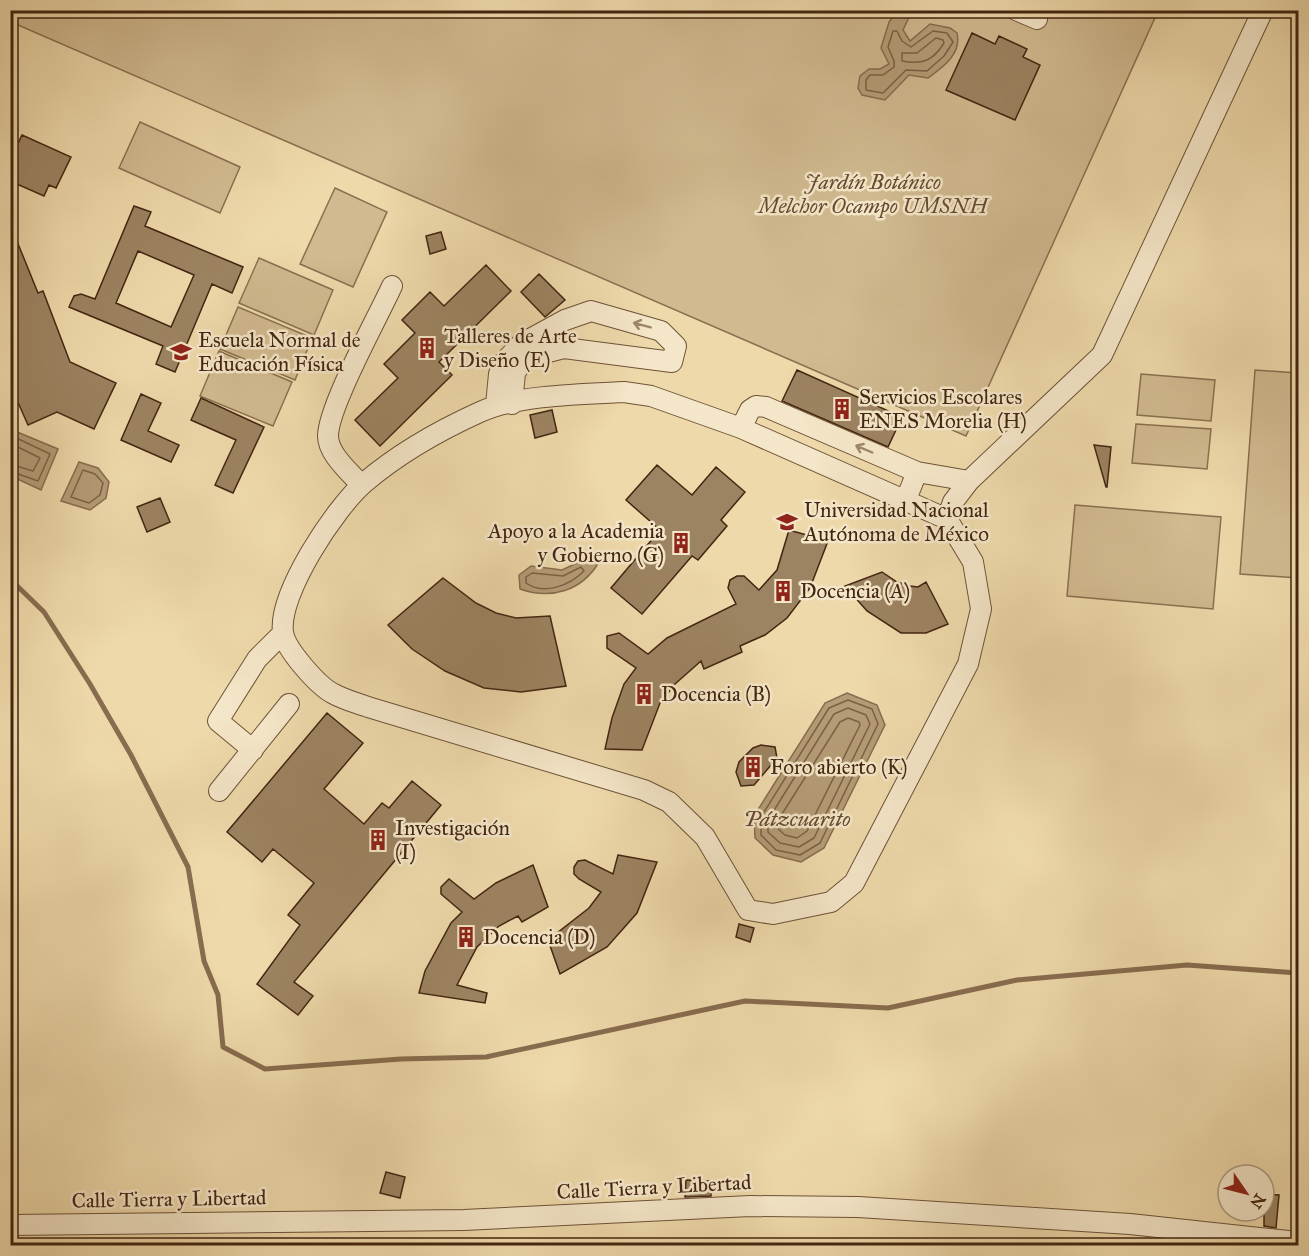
<svg xmlns="http://www.w3.org/2000/svg" width="1309" height="1256" viewBox="0 0 1309 1256" font-family="'IM FELL Great Primer',serif">
	<rect width="100%" height="100%" fill="#eed9aa"/>
	<filter id="stains"><feTurbulence type="fractalNoise" baseFrequency=".00333" numOctaves="4"/><feColorMatrix values="0 0 0 0 .2 0 0 0 0 .09 0 0 0 0 .02 0 0 0 .5 -.17"/></filter>
	<radialGradient id="worn" r=".72"><stop offset=".6" stop-color="#630" stop-opacity="0"/><stop offset="1" stop-color="#630" stop-opacity=".3"/></radialGradient>
	<path fill="#d1ba90" stroke="#8a7050" stroke-width="1.5" d="M11 10 1158 11 966 436 11 22Z
		M140 122 240 167 220 213 119 168Z
		M335 188 387 212 353 287 300 264Z
		M259 258 333 290 314 335 239 303Z
		M238 307 312 338 295 380 220 349Z
		M219 351 292 382 273 426 200 396Z
		M1255 370 1298 373V578L1240 574Z
		M1141 374 1215 380 1211 421 1137 415Z
		M1136 424 1211 429 1207 469 1132 463Z
		M1075 505 1221 517 1213 609 1067 596Z"/>
	<path fill="#b49c76" stroke="#876c4e" stroke-width="1.5" d="M897 11H912L903 30 910 41 930 24 950 28 957 33C962 54 943 67 928 78L909 75 885 100 862 95 858 88 860 76 869 69H880L889 64 881 48 889 22Z
		M10 429 58 449 41 490 11 476Z
		M79 462 98 468 109 482 106 498 90 510 61 501Z
		M592 556 599 562C582 591 551 600 520 589L519 575 531 566 562 570Z
		M847 693 877 705 885 725 824 848 801 862 773 855 755 838 754 816 825 703Z"/>
	<g fill="none" stroke-linecap="round" stroke-linejoin="round">
		<path stroke="#7c6044" stroke-width="1.5" d="M933 31 947 33 953 42 944 56 927 71 906 70 883 93 866 90V80L870 75H883L894 67V61L888 47 893 31H897L902 41 911 47Z
			M936 38 943 40 944 43C933 61 922 65 902 61V53H917Z
			M10 435 50 454 38 481 10 471
			M10 443 40 458 33 471 10 464
			M83 470 95 474 103 483 100 495 89 503 71 497Z
			M581 567 584 571C570 585 544 596 526 583V577L532 573 563 576Z
			M848 700 872 709 878 724 820 843 800 855 776 850 761 835V817L829 708Z
			M848 708 866 715 870 724 814 838 799 847 780 843 768 832V820L834 714Z
			M848 718 859 722 860 725 807 831 797 838 785 835 777 828V822L840 722Z"/>
		<path stroke="#876c4e" stroke-width="5" d="M10 579 44 612 90 684 131 755 188 867 204 961 218 995 223 1047 265 1069 401 1059 486 1057 745 1001 888 1008 1017 980 1187 965 1298 973"/>
	</g>
	<path fill="#9c8361" stroke="#432511" stroke-width="1.5" fill-rule="evenodd" d="M972 33 995 44 999 36 1027 49 1023 57 1040 65 1015 120 946 90Z
		M22 135 71 157 56 188 49 185 44 196 10 181V160Z
		M134 206 151 212 145 226 243 267 232 293 212 284 175 372 156 364 163 346 69 307 74 296 81 294 95 299ZM138 251 194 275 171 327 116 303Z
		M10 224 38 293 43 291 70 362 116 383 94 429 57 412 28 425 16 398 10 400Z
		M441 232 446 249 430 254 426 236Z
		M486 265 511 291 439 362 452 375 380 446 355 420 398 378 384 364 415 333 402 320 430 292 444 306Z
		M539 274 565 300 545 317 521 292Z
		M797 370 902 417 888 447 782 401Z
		M141 394 161 403 148 431 179 445 171 462 121 440Z
		M201 398 264 427 233 493 215 485 236 440 191 420Z
		M552 410 557 432 535 438 530 415Z
		M1094 445 1111 447 1107 487H1106Z
		M657 465 692 495 716 467 745 492 721 520 727 526 698 560 692 556 642 614 611 588 660 530 626 500Z
		M160 498 170 522 147 532 137 507Z
		M789 530 828 541 810 588 787 618 765 635 740 646 742 652 704 669 701 661 675 684 660 703 642 750 605 749 612 718 624 684 636 668 607 648V636L619 633 648 654 667 638 736 604 728 588 730 580 737 576H744L759 590 777 570Z
		M882 572 897 582 910 586 918 587 926 582 948 624 926 633H901L867 611 845 586Z
		M443 578 476 603 496 613 516 618 550 616 566 686 521 692 484 688 445 671 412 649 388 625Z
		M327 713 363 743 324 789 364 824 382 803 389 808 412 781 441 805 294 982 313 996 298 1015 257 984 300 925 288 915 314 883 273 849 262 862 227 832Z
		M761 745 775 747 777 758 754 785 741 786 736 772 739 762 753 748Z
		M618 855 657 862 637 913 607 947 560 974 548 940 589 908 601 892 579 879 574 874V867L578 861 585 860 613 874Z
		M533 865 548 907 522 922 518 916 499 926 477 947 457 985 487 993 485 1003 419 993 425 971 451 923 462 912 441 894V887L449 879 474 899 496 883Z
		M739 924 754 928 750 942 736 937Z
		M386 1172 405 1177 400 1198 380 1193Z
		M686 1180 711 1181V1196L685 1197Z
		M1264 1194 1279 1195 1276 1228 1264 1226Z"/>
	<g fill="none" stroke-linecap="round" stroke-linejoin="round">
		<defs>
			<path id="minor" d="M1016 10 1037 19
				M624 392 651 396 741 428 947 519 973 562 981 609 968 664 854 883 831 902 773 914 748 910 705 837 669 802 644 790 368 707C357 703 345 700 334 694 319 687 285 649 283 632 278 594 335 508 364 483 399 453 438 431 480 412 516 395 583 394 624 392Z
				M512 404 515 373 524 358 521 346
				M496 405 499 374 504 362 521 344 565 320 591 311 661 331 676 346 672 362 564 348 524 358
				M741 428 750 410 756 406 766 407 917 472
				M361 485C350 472 328 454 328 436 328 407 378 317 392 286
				M905 502 917 472 969 481
				M947 519 953 502 969 481 1102 355 1263 10
				M253 750 218 721 257 659 283 633
				M219 791 289 704
				M10 1225 464 1220 750 1206 858 1207 1130 1224 1298 1242"/>
		</defs>
		<use href="#minor" stroke="#6e5237" stroke-width="22"/>
		<use href="#minor" stroke="#f4e6c8" stroke-width="20"/>
	</g>
	<defs><path id="oneway-shaft" d="M-6 0H5M1.5-3L5.5 0L1.5 3" fill="none" stroke-width="1.6" stroke-linecap="round" stroke-linejoin="round" transform="scale(1.5)"/></defs>
	<g stroke="#9c866c">
		<use href="#oneway-shaft" transform="translate(642 325) rotate(-165)"/>
		<use href="#oneway-shaft" transform="translate(864 449) rotate(-157)"/>
	</g>
	<defs>
		<symbol id="building-bare" viewBox="-9 -9 18 18"><path d="M-4-6H4V6H1V3H-1V6H-4ZM-2.5-4.3h1.7v1.8h-1.7ZM.8-4.3h1.7v1.8H.8ZM-2.5-1h1.7V.8h-1.7ZM.8-1h1.7V.8H.8Z" fill="#8f2418" stroke="#f4e6c8" stroke-width="2.5" paint-order="stroke"/></symbol>
		<symbol id="university-bare" viewBox="-9 -9 18 18"><path d="M0-5L7-2L0 1L-7-2ZM-4 1L0 2.5L4 1V4Q0 6-4 4Z" fill="#8f2418" stroke="#f4e6c8" stroke-width="2.5" paint-order="stroke"/></symbol>
		<symbol id="school-bare" viewBox="-9 -9 18 18"><path d="M0-5L7-2L0 1L-7-2ZM-4 1L0 2.5L4 1V4Q0 6-4 4Z" fill="#8f2418" stroke="#f4e6c8" stroke-width="2.5" paint-order="stroke"/></symbol>
	</defs>
	<g fill-rule="evenodd">
		<use href="#building-bare" x="412" y="333" width="30" height="30"/>
		<use href="#university-bare" x="166" y="337" width="30" height="30"/>
		<use href="#building-bare" x="827" y="394" width="30" height="30"/>
		<use href="#school-bare" x="772" y="507" width="30" height="30"/>
		<use href="#building-bare" x="666" y="528" width="30" height="30"/>
		<use href="#building-bare" x="768" y="576" width="30" height="30"/>
		<use href="#building-bare" x="629" y="679" width="30" height="30"/>
		<use href="#building-bare" x="738" y="752" width="30" height="30"/>
		<use href="#building-bare" x="363" y="825" width="30" height="30"/>
		<use href="#building-bare" x="451" y="922" width="30" height="30"/>
	</g>
	<g text-anchor="middle" stroke-width="5" stroke-linejoin="round" paint-order="stroke">
		<g font-size="21" font-style="italic" fill="#664a31" stroke="#f4e6c8">
			<text x="873" y="189">Jardín Botánico<tspan x="873" dy="24">Melchor Ocampo UMSNH</tspan></text>
		</g>
		<g font-size="21" fill="#432511" stroke="#f4e6c8" text-anchor="start">
			<text x="444" y="343">Talleres de Arte<tspan x="444" dy="24">y Diseño (E)</tspan></text>
			<text x="198" y="347">Escuela Normal de<tspan x="198" dy="24">Educación Física</tspan></text>
			<text x="859" y="404">Servicios Escolares<tspan x="859" dy="24">ENES Morelia (H)</tspan></text>
			<text x="804" y="517">Universidad Nacional<tspan x="804" dy="24">Autónoma de México</tspan></text>
			<text x="664" y="538" text-anchor="end">Apoyo a la Academia<tspan x="664" dy="24">y Gobierno (G)</tspan></text>
			<text x="800" y="598">Docencia (A)</text>
			<text x="661" y="701">Docencia (B)</text>
			<text x="770" y="774">Foro abierto (K)</text>
			<text x="395" y="835">Investigación<tspan x="395" dy="24">(I)</tspan></text>
			<text x="483" y="944">Docencia (D)</text>
		</g>
		<g font-size="21" fill="#432511" stroke="#f4e6c8">
			<text transform="translate(654 1187) rotate(-3)" y="7">Calle Tierra y Libertad</text>
			<text transform="translate(169 1199) rotate(-1)" y="7">Calle Tierra y Libertad</text>
		</g>
		<g font-size="22" font-style="italic" fill="#65492f" stroke="#f4e6c8">
			<text x="797" y="826">Pátzcuarito</text>
		</g>
	</g>
	<rect width="1309" height="1256" fill="none" stroke="#eed9aa" stroke-width="36"/>
	<rect x="12" y="12" width="1285" height="1232" fill="none" stroke="#432511" stroke-width="3"/>
	<rect x="18" y="18" width="1273" height="1220" fill="none" stroke="#432511" stroke-width="1.5"/>
	<g transform="translate(1246 1193) rotate(125)"><circle r="28" fill="#f4e6c8" stroke="#ad997f" stroke-width="1.5"/>
	<path d="M0-4.5L10 22L0 15L-10 22Z" fill="#8f2418"/>
	<text y="-9" font-size="16" font-weight="bold" text-anchor="middle" fill="#432511">N</text>
	</g>
	<rect width="100%" height="100%" filter="url(#stains)"/>
	<rect width="100%" height="100%" fill="url(#worn)"/>
</svg>
